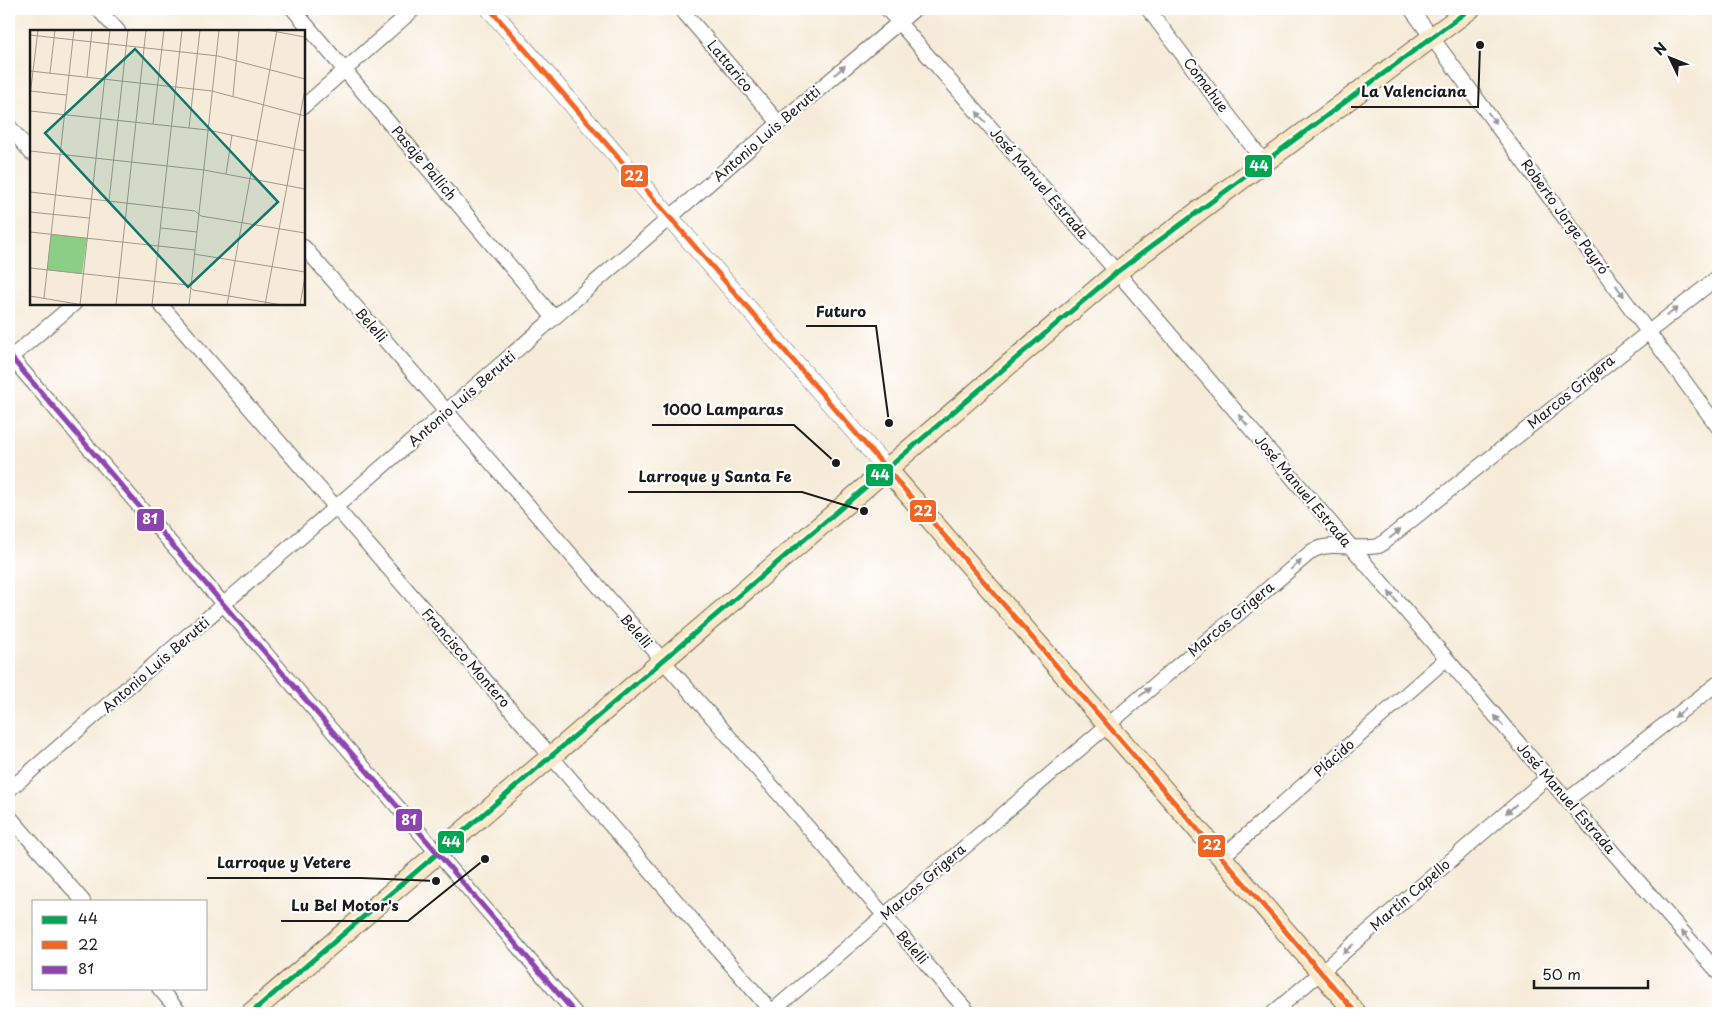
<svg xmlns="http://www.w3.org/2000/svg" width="1727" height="1022" viewBox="0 0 1727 1022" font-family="'Playpen Sans',sans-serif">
	<rect width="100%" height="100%" fill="#fff"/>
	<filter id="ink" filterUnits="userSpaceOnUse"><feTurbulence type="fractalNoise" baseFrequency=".02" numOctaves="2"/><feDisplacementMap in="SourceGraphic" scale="10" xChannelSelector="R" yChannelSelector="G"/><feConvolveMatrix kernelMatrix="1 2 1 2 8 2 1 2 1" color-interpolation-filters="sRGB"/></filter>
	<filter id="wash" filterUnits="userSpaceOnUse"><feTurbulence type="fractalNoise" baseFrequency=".0096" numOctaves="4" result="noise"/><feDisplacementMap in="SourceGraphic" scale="20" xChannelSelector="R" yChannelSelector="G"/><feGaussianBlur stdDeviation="1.12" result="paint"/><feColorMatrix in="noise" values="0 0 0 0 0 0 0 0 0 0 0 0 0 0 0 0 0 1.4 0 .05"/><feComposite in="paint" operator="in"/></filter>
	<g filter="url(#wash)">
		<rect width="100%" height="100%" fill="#f6ebd8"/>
	</g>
	<g filter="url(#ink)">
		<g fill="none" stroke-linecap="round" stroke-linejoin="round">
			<defs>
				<path id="minor" d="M98 9 118 31
					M293 9 554 318
					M681 9 779 123
					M887 9 1117 272 1567 800 1718 972
					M1148 9 1264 162
					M1411 9 1718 427
					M304 106 414 9
					M9 126 31 153
					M304 247 969 1013
					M160 304 772 1012
					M9 355 575 1013
					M9 359 74 304
					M9 790 779 123 915 9
					M1567 800 1718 683
					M9 816 83 901
					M1222 857 1446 659
					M159 988 180 1013
					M770 1013 1312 551C1334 540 1356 551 1379 546L1718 277
					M1273 1013 1548 777"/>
				<path id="tertiary" d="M490 9 886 468"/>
				<path id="secondary" d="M886 468 1356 1013
					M251 1013 1117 272 1470 9"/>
			</defs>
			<use href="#minor" stroke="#68645e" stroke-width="16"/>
			<use href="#tertiary" stroke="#68645e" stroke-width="19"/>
			<use href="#secondary" stroke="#68645e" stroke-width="22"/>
			<use href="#minor" stroke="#fff" stroke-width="14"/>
			<use href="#tertiary" stroke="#fff" stroke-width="18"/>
			<use href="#secondary" stroke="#fbe7c3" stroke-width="20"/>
			<defs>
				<path id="bus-1" d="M251 1013 1117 272 1470 9"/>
				<path id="bus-2" d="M490 9 1356 1013"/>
				<path id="bus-3" d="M9 355 575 1013"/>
			</defs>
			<use href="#bus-1" stroke="#fff" stroke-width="9"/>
			<use href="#bus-2" stroke="#fff" stroke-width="9"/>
			<use href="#bus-3" stroke="#fff" stroke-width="9"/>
			<use href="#bus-1" stroke="#00a651" stroke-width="5"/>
			<use href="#bus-2" stroke="#f26522" stroke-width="5"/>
			<use href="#bus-3" stroke="#8e44ad" stroke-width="5"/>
		</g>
		<defs><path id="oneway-solid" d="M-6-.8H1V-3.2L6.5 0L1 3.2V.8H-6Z" transform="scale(1.25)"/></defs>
		<g fill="#999">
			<use href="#oneway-solid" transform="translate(840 70) rotate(-41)"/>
			<use href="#oneway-solid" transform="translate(981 117) rotate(-131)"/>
			<use href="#oneway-solid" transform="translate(1492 118) rotate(54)"/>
			<use href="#oneway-solid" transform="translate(1620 291) rotate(54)"/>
			<use href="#oneway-solid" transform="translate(1672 312) rotate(-37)"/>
			<use href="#oneway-solid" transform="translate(1243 420) rotate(-130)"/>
			<use href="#oneway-solid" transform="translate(1395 534) rotate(-39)"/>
			<use href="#oneway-solid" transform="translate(1296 565) rotate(-40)"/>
			<use href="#oneway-solid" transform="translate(1393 597) rotate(-130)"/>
			<use href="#oneway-solid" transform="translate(1145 692) rotate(-40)"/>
			<use href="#oneway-solid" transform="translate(1680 713) rotate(142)"/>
			<use href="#oneway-solid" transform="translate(1499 721) rotate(-131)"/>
			<use href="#oneway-solid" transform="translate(1511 809) rotate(139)"/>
			<use href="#oneway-solid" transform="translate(1686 936) rotate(-131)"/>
			<use href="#oneway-solid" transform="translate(1348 949) rotate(139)"/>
		</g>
	</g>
	<g text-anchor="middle" stroke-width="4.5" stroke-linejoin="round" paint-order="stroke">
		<g font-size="14" fill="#1c1c1c" stroke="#fff">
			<text transform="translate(730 66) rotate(50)" y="5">Lattarico</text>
			<text transform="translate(1206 85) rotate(53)" y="5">Comahue</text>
			<text transform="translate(767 134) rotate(-41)" y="5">Antonio Luis Berutti</text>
			<text transform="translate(424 163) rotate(50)" y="5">Pasaje Pallich</text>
			<text transform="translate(1039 183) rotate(49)" y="5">José Manuel Estrada</text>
			<text transform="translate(1565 217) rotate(54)" y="5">Roberto Jorge Payró</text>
			<text transform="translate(371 325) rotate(49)" y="5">Belelli</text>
			<text transform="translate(1571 392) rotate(-39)" y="5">Marcos Grigera</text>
			<text transform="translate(462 399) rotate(-41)" y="5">Antonio Luis Berutti</text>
			<text transform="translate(1303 491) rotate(50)" y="5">José Manuel Estrada</text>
			<text transform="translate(1231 619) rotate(-40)" y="5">Marcos Grigera</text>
			<text transform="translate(636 631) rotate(49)" y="5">Belelli</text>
			<text transform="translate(466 658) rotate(49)" y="5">Francisco Montero</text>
			<text transform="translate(156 665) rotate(-41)" y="5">Antonio Luis Berutti</text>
			<text transform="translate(1334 758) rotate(-41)" y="5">Plácido</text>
			<text transform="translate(1566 798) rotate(49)" y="5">José Manuel Estrada</text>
			<text transform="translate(923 882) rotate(-41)" y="5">Marcos Grigera</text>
			<text transform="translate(1410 895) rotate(-41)" y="5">Martín Capello</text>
			<text transform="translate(912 947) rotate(49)" y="5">Belelli</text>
		</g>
	</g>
	<g transform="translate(30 30)">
		<rect width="275" height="275" fill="#f6ebd8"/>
		<path d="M21 204 57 208 52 244 17 240Z" fill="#8cce86"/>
		<path fill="none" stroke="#9f988d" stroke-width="1" d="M237 0 275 7M0 5 188 26 275 49M0 41 182 61 275 86M20 43 25 0M57 47 62 0M0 61 36 65M0 66 8 0M203 66 209 0M0 81 178 100 275 121M123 94 134 0M159 98 170 0M0 121 174 140 275 159M137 136 152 0M196 144 202 105M0 162 165 181 171 186 275 203M79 171 98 0M0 182 59 188M131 198 167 202M0 202 165 220M164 224 275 242M0 238 158 255 163 260 252 275M0 266 53 275M14 268 44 0M50 275 80 0M86 275 116 0M122 275 137 136M159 275 189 0M197 275 247 0M235 275 275 59M270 275 275 246"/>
		<path fill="#0f766e" fill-opacity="0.15" stroke="#0f766e" stroke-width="2.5" d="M105 19 248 172 158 257 15 103Z"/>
		<rect width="275" height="275" fill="none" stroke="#1c1c1c" stroke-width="2.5"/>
	</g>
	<path fill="none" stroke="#1c1c1c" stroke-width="2" d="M1480 45L1478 107H1351M889 423L876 326H806M836 463L794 425H652M864 511L802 492H628M436 881L361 878H207M485 859L408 921H281"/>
	<g fill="#1c1c1c" stroke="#fff" stroke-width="2">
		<circle cx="1480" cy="45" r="5"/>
		<circle cx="889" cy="423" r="5"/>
		<circle cx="836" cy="463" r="5"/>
		<circle cx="864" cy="511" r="5"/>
		<circle cx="436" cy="881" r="5"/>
		<circle cx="485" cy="859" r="5"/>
	</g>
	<g font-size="15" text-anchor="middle" font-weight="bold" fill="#1c1c1c" stroke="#fff" stroke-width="4.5" stroke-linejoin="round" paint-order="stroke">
		<text x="1414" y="97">La Valenciana</text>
		<text x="841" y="317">Futuro</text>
		<text x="723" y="415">1000 Lamparas</text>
		<text x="715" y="482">Larroque y Santa Fe</text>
		<text x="284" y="868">Larroque y Vetere</text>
		<text x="345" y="911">Lu Bel Motor's</text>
	</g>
	<g stroke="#fff" stroke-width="2">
		<rect x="1244" y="154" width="29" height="24" rx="5" fill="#00a651"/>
		<rect x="620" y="164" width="29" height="24" rx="5" fill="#f26522"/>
		<rect x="865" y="463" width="29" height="24" rx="5" fill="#00a651"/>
		<rect x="909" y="499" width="28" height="24" rx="5" fill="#f26522"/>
		<rect x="136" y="508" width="29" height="24" rx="5" fill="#8e44ad"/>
		<rect x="395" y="808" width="28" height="24" rx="5" fill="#8e44ad"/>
		<rect x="437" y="830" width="28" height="24" rx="5" fill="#00a651"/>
		<rect x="1197" y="834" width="29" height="24" rx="5" fill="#f26522"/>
	</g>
	<g font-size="14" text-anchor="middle" font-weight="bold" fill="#fff">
		<text x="1259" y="171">44</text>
		<text x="634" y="181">22</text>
		<text x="880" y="480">44</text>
		<text x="923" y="516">22</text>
		<text x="150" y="524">81</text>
		<text x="409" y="825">81</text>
		<text x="451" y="847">44</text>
		<text x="1212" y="850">22</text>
	</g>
	<rect width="1727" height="1022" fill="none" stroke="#fff" stroke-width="30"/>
	<rect x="32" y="900" width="175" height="90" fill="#ffffff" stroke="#a4a4a4"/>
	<rect x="42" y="916" width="25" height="8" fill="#00a651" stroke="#a4a4a4"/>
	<text x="78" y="924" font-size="15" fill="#1c1c1c">44</text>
	<rect x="42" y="941" width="25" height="8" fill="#f26522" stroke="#a4a4a4"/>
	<text x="78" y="950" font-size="15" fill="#1c1c1c">22</text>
	<rect x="42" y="966" width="25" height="8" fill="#8e44ad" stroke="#a4a4a4"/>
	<text x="78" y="974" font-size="15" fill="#1c1c1c">81</text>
	<g transform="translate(1670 58) rotate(313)" stroke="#ffffff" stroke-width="4" paint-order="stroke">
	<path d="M0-4L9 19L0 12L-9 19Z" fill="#1c1c1c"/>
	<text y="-8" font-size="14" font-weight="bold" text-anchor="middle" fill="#1c1c1c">N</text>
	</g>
	<path d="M1534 980v8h114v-8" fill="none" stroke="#1c1c1c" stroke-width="2.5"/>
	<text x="1542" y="980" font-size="15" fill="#1c1c1c" stroke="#ffffff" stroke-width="4" paint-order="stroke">50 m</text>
</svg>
